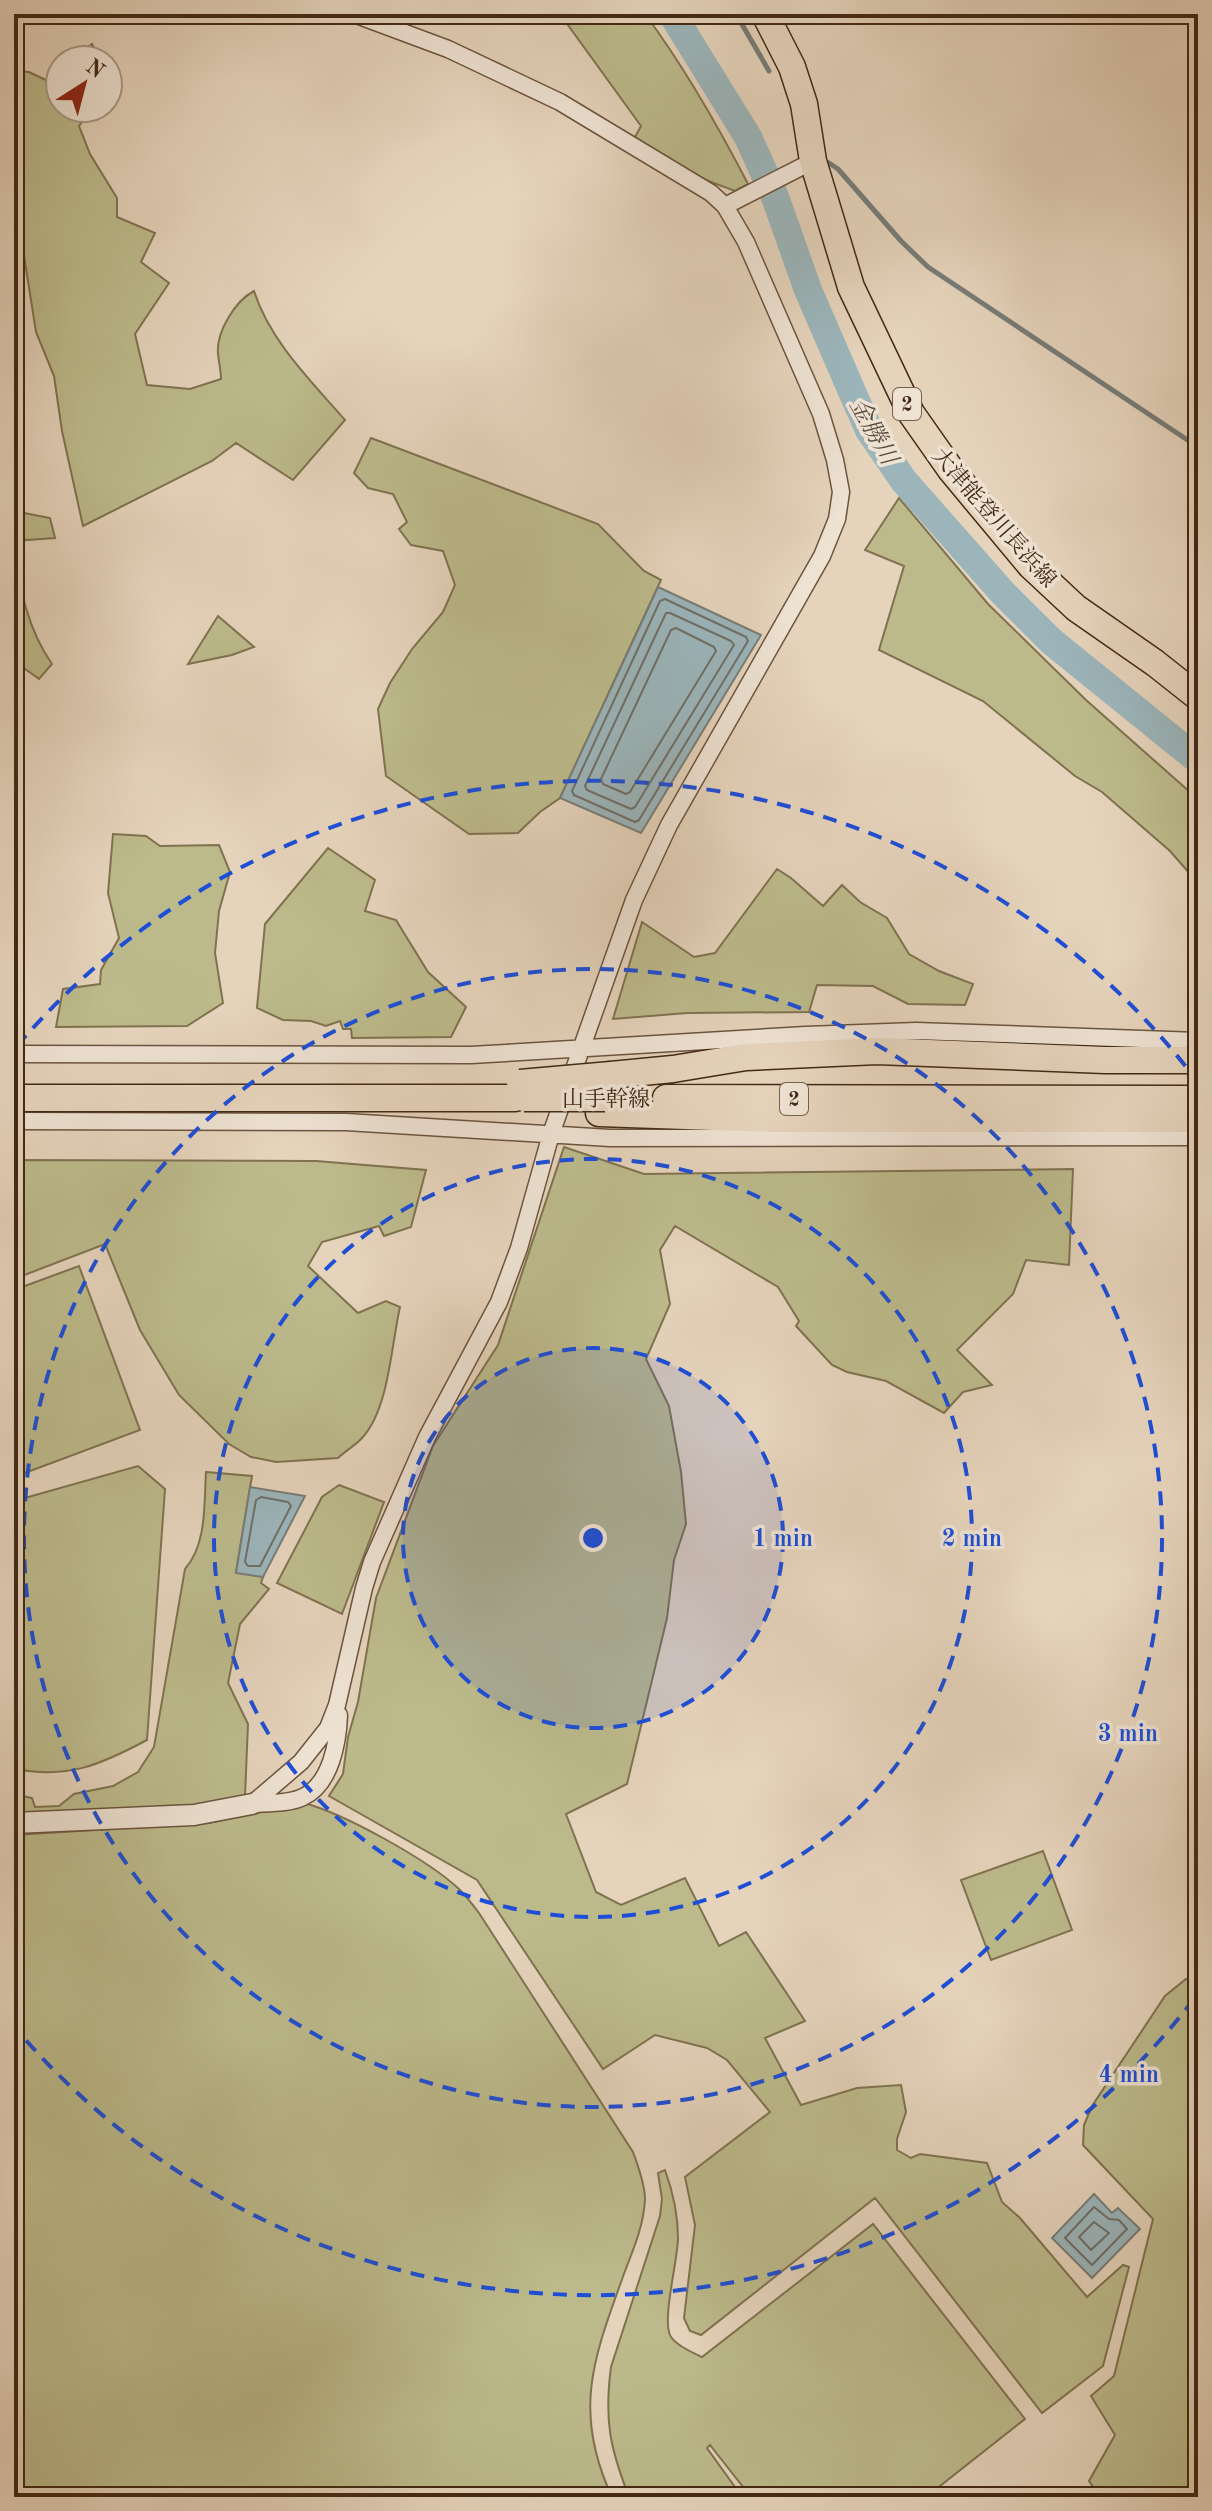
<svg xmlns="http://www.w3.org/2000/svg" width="1212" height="2511" viewBox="0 0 1212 2511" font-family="'Old Standard TT','Noto Serif JP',serif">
	<rect width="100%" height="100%" fill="#e5d3bb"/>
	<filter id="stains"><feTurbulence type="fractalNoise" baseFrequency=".0025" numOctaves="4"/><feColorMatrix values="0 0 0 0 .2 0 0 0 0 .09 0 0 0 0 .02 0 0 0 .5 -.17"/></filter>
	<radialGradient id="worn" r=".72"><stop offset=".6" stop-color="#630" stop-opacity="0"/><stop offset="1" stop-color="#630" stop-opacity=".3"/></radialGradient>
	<path fill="#bcba8b" stroke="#807250" stroke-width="2" d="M560 14H645C685 68 717 124 748 184L735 191 687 173 635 137 641 126Z
		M92 44 101 60H71Z
		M14 71 29 72 50 82 60 72V108H93L79 126 90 154 117 198V217L155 233 141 262 169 283 135 334 147 385 190 389 221 379C221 371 219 363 218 354 216 332 235 301 254 291 270 341 311 381 345 420L293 480 236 443 212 461 83 526 62 431 54 376 36 332 22 243 14 237Z
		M371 438 598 524 644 571 661 580 560 798 540 812 518 833 469 834 386 776 378 709 390 683 412 649 443 612 455 585 443 551 411 545 399 529 407 522 393 494 368 488 354 473Z
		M899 498 988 604 1086 700 1191 793 1190 803 1198 814V883L1170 851 1102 792 1075 776 983 701 879 650 904 566 865 550Z
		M14 511 50 518 55 538 14 541Z
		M14 547C19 587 28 630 52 664L39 679 14 661Z
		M218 616 254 647 232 655 188 664Z
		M113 834 146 836 160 846 219 845 230 872 219 911 215 953 223 1003 187 1026 56 1027 63 989 100 984 101 970 119 938 108 893Z
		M328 848 375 880 365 911 396 920 428 972 466 1007 451 1037 352 1038 351 1029H343L340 1021 326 1026 311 1021 283 1020 257 1008 265 924Z
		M777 869 791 878 823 906 842 885 860 902 887 918 909 954 939 971 973 984 965 1005 908 1004 873 986 817 985 809 1012 687 1013 613 1019 642 922 694 957 715 953Z
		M564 1147 644 1174 1073 1169 1069 1265 1026 1260 1013 1294 957 1350 992 1385 963 1392 944 1413 886 1381 847 1372 832 1365 796 1326 799 1321 778 1287 675 1226 660 1250 670 1304 646 1359 669 1406 681 1472 686 1524 674 1560 667 1618 627 1784 566 1814 596 1892 621 1905 685 1878 719 1946 746 1932 805 2021 765 2038 801 2105 857 2088 901 2085 906 2112 897 2139V2150L911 2158 920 2154 987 2163 1002 2202 1020 2218 1087 2297 1123 2265 1129 2267 1103 2366 1042 2413 875 2198 701 2335 690 2331 684 2318 695 2225 685 2177 770 2112 727 2060 707 2048 655 2035 603 2069 477 1880 329 1796 343 1774 348 1737 358 1702 376 1598 433 1446 498 1345Z
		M14 1160 316 1161 426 1170 411 1227 384 1236 379 1226 322 1242 308 1266 358 1313 386 1301 400 1307C391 1346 389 1409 362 1438 356 1445 345 1451 338 1458L276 1462 251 1457 229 1444 179 1395 140 1330 105 1244 14 1279Z
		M79 1266 140 1430 14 1477V1290Z
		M138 1466 165 1489 147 1740C100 1765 69 1779 14 1769V1501Z
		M206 1472 252 1476 236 1572 263 1577 261 1583 269 1589 240 1624 228 1683 248 1724 245 1796 218 1805 14 1814V1794L32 1798 35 1807 59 1806 74 1794 113 1786 138 1772 154 1747 185 1569C207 1544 204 1504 206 1472Z
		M339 1485 384 1502 342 1614 277 1583 322 1497Z
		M304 1803C345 1814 428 1860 459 1889 466 1896 473 1905 479 1913L633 2152C638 2166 645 2184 645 2199 644 2224 634 2248 625 2271 595 2355 571 2409 612 2497H14V1835L209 1823Z
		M1043 1851 1072 1930 991 1960 961 1880Z
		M1186 1979 1198 1984V2497H1100L1089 2481 1115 2435 1091 2396 1114 2376 1153 2219 1083 2145 1084 2125 1092 2106 1165 1996Z
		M665 2170C673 2192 678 2214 678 2238 678 2260 661 2322 671 2337 677 2346 693 2353 702 2357L873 2224 1025 2419 926 2497H751L710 2445 707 2448 740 2494V2497H629C610 2448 604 2420 611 2367L660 2216 662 2199 658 2173Z"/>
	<path fill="#9bb5bb" stroke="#787d78" stroke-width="2" d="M658 587 761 635 641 833 560 798Z
		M250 1487 305 1496 263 1577 236 1573Z
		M1094 2194 1112 2213 1118 2208 1140 2229 1092 2278 1052 2238Z"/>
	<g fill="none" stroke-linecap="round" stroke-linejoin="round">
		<path stroke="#6f6f68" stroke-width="2" d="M665 599 746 637 748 641 639 820 635 822 574 795 572 791 660 601Z
			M666 613H670L731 641 734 645 635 807 631 809 587 790 585 786Z
			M676 628 714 647 716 651 630 792 626 794 603 784 601 779 671 630Z
			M261 1497 288 1502 291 1506 260 1566H248L245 1562 256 1500Z
			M1094 2207 1109 2219 1119 2220 1127 2229 1092 2265 1065 2238Z
			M1094 2222 1109 2233 1091 2250 1079 2237Z"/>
		<path stroke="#787d78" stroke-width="5" d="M736 14 769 71
			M829 163 838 169 901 241 928 267 1198 447"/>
		<path stroke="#9bb5bb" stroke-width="28" d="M672 14 748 137 775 197 808 290 850 387 869 430 904 481 1002 592 1051 641 1198 760"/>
		<defs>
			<path id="minor" d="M354 14 448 49 560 102 711 193 725 206 813 161
				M14 1054 471 1055 806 1035 916 1031 1198 1041
				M14 1121 346 1122 610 1138 1198 1137
				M252 1804 301 1762 328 1728 337 1705 364 1588 372 1562 427 1437 499 1302 519 1248 551 1134 634 900 669 825 822 556 837 519 841 492 835 460 821 414 746 242 725 206
				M253 1804C268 1803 289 1804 303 1797 331 1784 338 1742 339 1715"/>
			<path id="tertiary" d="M14 1823 194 1815 252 1804"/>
			<path id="primary" d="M765 14 792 67 804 104 813 161 851 287 911 413 951 470 1031 566 1076 608 1155 663 1198 697
				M611 1075 673 1069 746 1057 877 1051 1105 1060H1198
				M14 1098H515
				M666 1098 1198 1099
				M599 1113 774 1119H1198"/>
		</defs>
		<use href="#minor" stroke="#6c543e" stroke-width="19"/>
		<use href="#tertiary" stroke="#6c543e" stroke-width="23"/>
		<use href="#primary" stroke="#432914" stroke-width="29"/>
		<use href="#minor" stroke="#eee2d3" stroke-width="16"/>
		<use href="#tertiary" stroke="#eee2d3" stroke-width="20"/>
		<use href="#primary" stroke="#e5d3bb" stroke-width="26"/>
		<defs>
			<path id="primary-bridge" d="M520 1083 611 1075
				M524 1098H605"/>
		</defs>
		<use href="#primary-bridge" stroke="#432914" stroke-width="29" stroke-linecap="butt"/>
		<use href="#primary-bridge" stroke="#e5d3bb" stroke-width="26"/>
	</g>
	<circle cx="593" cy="1538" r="190" fill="#1d4ed8" fill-opacity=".12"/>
	<g fill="none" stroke="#1d4ed8" stroke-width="4" stroke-dasharray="14 10">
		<circle cx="593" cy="1538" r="190"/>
		<circle cx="593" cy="1538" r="379"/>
		<circle cx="593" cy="1538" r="569"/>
		<path d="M1194 1999A758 758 0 0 1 17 2030M17 1046A758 758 0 0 1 1194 1077"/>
	</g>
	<g text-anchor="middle" stroke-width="7" stroke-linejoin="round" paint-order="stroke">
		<g fill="#eee2d3" stroke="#76604d" stroke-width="2">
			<rect x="893" y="388" width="28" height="32" rx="6"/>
			<rect x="780" y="1083" width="28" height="32" rx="6"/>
		</g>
		<g font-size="20" font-weight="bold" fill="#432914">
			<text x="907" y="411">2</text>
			<text x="794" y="1106">2</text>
		</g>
		<g font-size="22" fill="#432914" stroke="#eee2d3">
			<text transform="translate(995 517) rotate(49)" y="8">大津能登川長浜線</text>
			<text x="606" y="1106">山手幹線</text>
		</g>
		<g font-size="24" font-style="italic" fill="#594c3e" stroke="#eee2d3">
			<text transform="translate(874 431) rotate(61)" y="8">金勝川</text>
		</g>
	</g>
	<circle cx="593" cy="1538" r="12" fill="#1d4ed8" stroke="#eee2d3" stroke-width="4"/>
	<g font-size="24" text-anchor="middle" font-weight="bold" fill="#1d4ed8" stroke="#eee2d3" stroke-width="7" stroke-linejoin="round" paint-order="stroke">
		<text x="783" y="1546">1 min</text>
		<text x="972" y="1546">2 min</text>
		<text x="1128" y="1741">3 min</text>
		<text x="1129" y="2082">4 min</text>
	</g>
	<rect width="1212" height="2511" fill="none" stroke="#e5d3bb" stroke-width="48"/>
	<rect x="16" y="16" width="1180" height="2479" fill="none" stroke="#432914" stroke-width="4"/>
	<rect x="24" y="24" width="1164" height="2463" fill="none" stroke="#432914" stroke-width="2"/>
	<g transform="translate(84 84) rotate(36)"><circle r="38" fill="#eee2d3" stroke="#aa9887" stroke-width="2"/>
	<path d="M0-6L14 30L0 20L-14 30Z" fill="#8f2418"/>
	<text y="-12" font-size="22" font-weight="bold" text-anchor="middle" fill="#432914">N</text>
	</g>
	<rect width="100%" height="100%" filter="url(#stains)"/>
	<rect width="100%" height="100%" fill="url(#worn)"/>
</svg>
